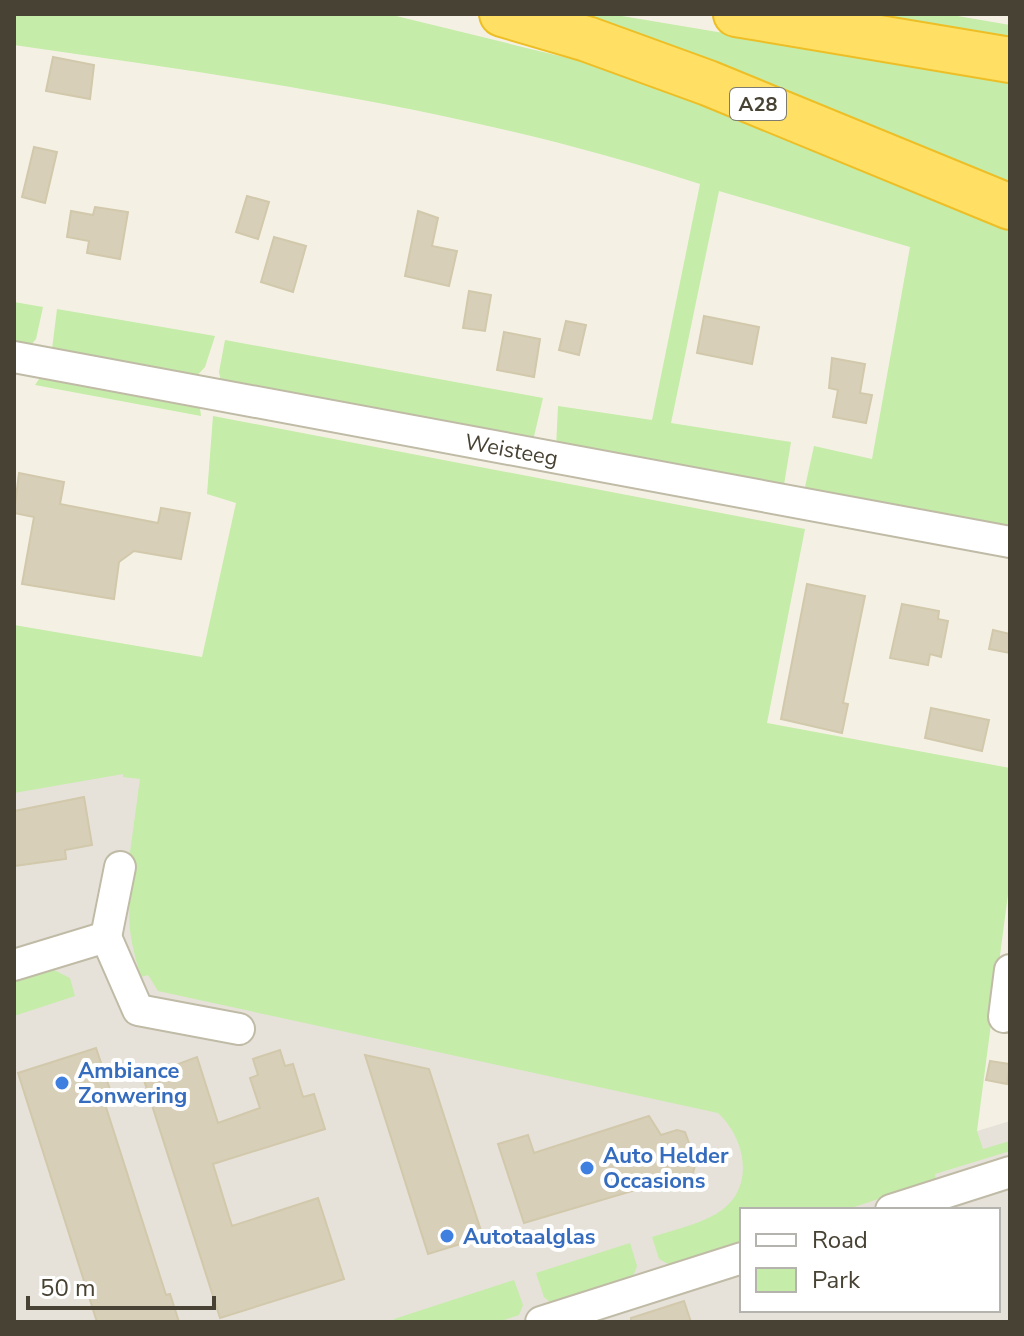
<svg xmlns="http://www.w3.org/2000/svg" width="1024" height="1336" viewBox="0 0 1024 1336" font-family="'Nunito Sans',sans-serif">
	<rect width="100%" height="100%" fill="#f4f1e4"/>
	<path fill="#e6e2d9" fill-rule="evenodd" d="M14 636 977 1131 1010 1121V1322H14ZM742 1210H998V1310H742Z"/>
	<path fill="#c5eca8" d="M14 14H388L580 61 689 95 1010 227V534L803 496 814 446 872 459 910 247 719 191 671 423 791 442 784 485 556 448 558 406 652 420 700 184C478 111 245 78 14 45Z
		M544 14H610L1010 81V195Z
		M815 14H946L1010 25V47Z
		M14 302 43 307 36 339 25 352 14 350Z
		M57 309 215 336 205 367 192 381 51 357Z
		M225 340 543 398 532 445 222 386 219 372Z
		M45 370 199 400 201 416 35 385Z
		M213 416 805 529 767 723 1010 768V879L977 1131 983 1149 1010 1141V1151L935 1174 936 1180 845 1210H742V1244L672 1266 659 1259 652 1237C673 1230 697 1225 716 1214 756 1191 747 1140 718 1113L158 991 148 975 141 977C128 933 125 915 136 870L128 867 140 779 123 777V774L14 793V625L202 657 236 503 207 494Z
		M52 969 70 978 75 996 14 1016V980Z
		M630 1243 637 1266 632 1279 553 1305 544 1297 536 1273Z
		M514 1280 523 1305 519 1315 498 1322H395L394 1319Z"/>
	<path fill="#d7cfb8" stroke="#d2c8ab" stroke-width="2" d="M53 57 94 65 90 99 46 91Z
		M34 147 57 152 45 203 22 197Z
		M247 196 269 202 258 239 236 232Z
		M95 207 128 212 120 259 87 253 89 241 67 237 71 211 93 215Z
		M418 211 438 218 432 246 457 251 449 286 405 276Z
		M274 237 306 246 293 292 261 282Z
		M469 291 491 295 485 331 463 328Z
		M704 316 759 327 752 364 697 353Z
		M566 321 586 325 579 355 559 350Z
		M504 332 540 339 534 377 497 370Z
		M832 358 865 364 860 393 872 395 866 423 833 417 838 390 829 388Z
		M19 473 64 482 60 504 158 523 161 508 190 513 181 559 134 551 119 562 114 599 22 584 34 517 14 513Z
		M807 584 865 596 843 703 848 704 842 733 781 719Z
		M902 604 939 611 938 619 948 621 941 657 930 654 928 665 890 658Z
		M993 630 1010 634V653L989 649Z
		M931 708 989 720 982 751 925 738Z
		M84 797 92 845 65 850 66 859 14 866V811Z
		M96 1048 114 1101 105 1104 166 1295 170 1294 179 1322H97L18 1073Z
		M280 1050 285 1066 293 1064 303 1097 314 1094 325 1129 213 1164 232 1226 318 1198 344 1279 220 1318 143 1077 197 1057 218 1123 260 1108 250 1078 258 1075 253 1059Z
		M365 1055 429 1069 483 1237 428 1254Z
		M990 1061 1010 1064 1007 1084 986 1080Z
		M649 1116 661 1135 677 1130 685 1132 696 1162 693 1173 524 1223 498 1144 528 1135 534 1153Z
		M684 1301 691 1322H631V1318Z"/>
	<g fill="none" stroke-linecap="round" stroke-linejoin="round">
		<defs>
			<g id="minor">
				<path id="s1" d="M14 357 1010 542"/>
				<path d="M106 937 120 867"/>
				<path d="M14 965 106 937 138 1010 239 1029"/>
				<path d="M1004 1017 1010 970"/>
				<path d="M891 1210 1010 1172"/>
				<path d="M541 1322 742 1258"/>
			</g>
			<path id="highway" d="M502 14 587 39 708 83 1010 207
				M736 14 1010 60"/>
		</defs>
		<use href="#minor" stroke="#c0bba6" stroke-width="34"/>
		<use href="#highway" stroke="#edbe25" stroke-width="48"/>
		<use href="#minor" stroke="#fff" stroke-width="30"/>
		<use href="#highway" stroke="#ffe064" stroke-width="44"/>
	</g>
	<g fill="#3f7fe0" stroke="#fff" stroke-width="3">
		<circle cx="62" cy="1083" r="8"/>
		<circle cx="587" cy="1168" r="8"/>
		<circle cx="447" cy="1236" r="8"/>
	</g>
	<g text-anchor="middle" stroke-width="8" stroke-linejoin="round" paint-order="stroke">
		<rect fill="#fff" stroke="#7e7b70" stroke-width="2" x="730" y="88" width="56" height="32" rx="6"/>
		<g font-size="20" font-weight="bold" fill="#474233">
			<text x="758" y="111">A28</text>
		</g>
		<g font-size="22" fill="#474233" stroke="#fff">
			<text dy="8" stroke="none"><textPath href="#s1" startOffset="506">Weisteeg</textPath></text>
		</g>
		<g font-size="22" font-weight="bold" fill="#366cbe" stroke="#fff" text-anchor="start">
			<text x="78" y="1078">Ambiance<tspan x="78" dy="25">Zonwering</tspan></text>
			<text x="603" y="1163">Auto Helder<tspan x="603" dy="25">Occasions</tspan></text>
			<text x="463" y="1244">Autotaalglas</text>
		</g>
	</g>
	<rect width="1024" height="1336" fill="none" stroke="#474233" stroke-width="32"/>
	<rect x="740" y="1208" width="260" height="104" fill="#ffffff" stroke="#b5b3ad" stroke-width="2"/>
	<rect x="756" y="1234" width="40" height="12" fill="#ffffff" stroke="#b5b3ad" stroke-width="2"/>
	<text x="812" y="1248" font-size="24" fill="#474233">Road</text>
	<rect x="756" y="1268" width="40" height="24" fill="#c5eca8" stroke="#b5b3ad" stroke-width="2"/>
	<text x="812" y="1288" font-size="24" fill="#474233">Park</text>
	<path d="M28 1296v12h186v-12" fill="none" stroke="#474233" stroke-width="4"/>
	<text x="40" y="1296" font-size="24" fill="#474233" stroke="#ffffff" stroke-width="6" paint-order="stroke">50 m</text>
</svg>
